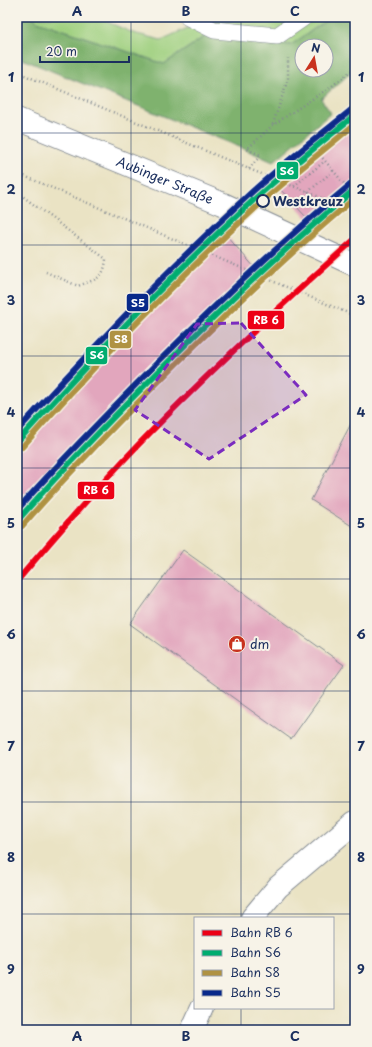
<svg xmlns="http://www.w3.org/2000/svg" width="372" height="1047" viewBox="0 0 372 1047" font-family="'Playpen Sans',sans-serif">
	<rect width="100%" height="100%" fill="#f7f3e8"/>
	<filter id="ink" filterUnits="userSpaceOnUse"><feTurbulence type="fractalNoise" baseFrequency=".025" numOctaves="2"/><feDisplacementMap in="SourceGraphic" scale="8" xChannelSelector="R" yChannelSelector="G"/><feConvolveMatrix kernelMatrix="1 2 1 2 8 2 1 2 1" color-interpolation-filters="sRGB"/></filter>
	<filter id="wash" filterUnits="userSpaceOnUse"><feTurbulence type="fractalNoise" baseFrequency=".012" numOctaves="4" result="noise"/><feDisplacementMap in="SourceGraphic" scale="16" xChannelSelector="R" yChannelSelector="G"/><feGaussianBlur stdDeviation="0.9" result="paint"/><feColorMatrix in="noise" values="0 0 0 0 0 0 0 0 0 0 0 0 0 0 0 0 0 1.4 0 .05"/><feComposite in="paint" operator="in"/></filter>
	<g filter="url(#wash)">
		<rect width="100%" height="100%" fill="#eae3c4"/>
		<path fill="#9fd07f" stroke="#5d806e" d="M33 17H96L133 33 161 40 212 17H331L291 45 207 35 164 64 37 21Z"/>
		<path fill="#7fb26e" stroke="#4d7066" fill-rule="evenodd" d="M17 17H33L37 21 164 64 207 35 291 45 331 17H355V69L321 99 331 113 273 162 235 145 17 57ZM302 46H326V70H302Z"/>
		<g id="blocks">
			<path fill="#e2a6bd" d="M355 125V179L308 219 279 188Z
				M226 235 256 269 147 374 17 511V452L88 375 149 311Z
				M355 416V528L311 500Z
				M183 550 344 665 291 739 130 624Z"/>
		</g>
	</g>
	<g filter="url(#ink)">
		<use href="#blocks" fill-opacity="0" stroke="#828991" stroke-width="1"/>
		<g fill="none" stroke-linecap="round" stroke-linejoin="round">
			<defs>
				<path id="lane" d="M188 17 214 30 277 36 303 18"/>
				<path id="street" d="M252 918 278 887 355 822
					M192 1030 202 1008"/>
				<g id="secondary">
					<path id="s1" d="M17 119 223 204 355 265"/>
				</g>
			</defs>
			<use href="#lane" stroke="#828991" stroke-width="18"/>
			<use href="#street" stroke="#828991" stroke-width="24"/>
			<use href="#secondary" stroke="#828991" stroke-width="24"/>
			<path stroke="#828991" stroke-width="2.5" stroke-dasharray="1 3" stroke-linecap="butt" d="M17 72 249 169 308 192 355 213
				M273 124 288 79V58
				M320 155 347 187
				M249 169 261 155 247 149 273 125 332 86 355 68
				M17 173 355 316
				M294 186 325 161
				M17 192 106 259C104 280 95 279 78 286L46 272
				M308 192 334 170
				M17 497 23 503"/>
			<use href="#lane" stroke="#fff" stroke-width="17"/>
			<use href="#street" stroke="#fff" stroke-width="22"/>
			<use href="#secondary" stroke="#fff" stroke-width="22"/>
			<defs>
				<path id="rail-1" d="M17 581C56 535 96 489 138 445 207 374 280 306 355 239"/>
				<path id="rail-2" d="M17 442C93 357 172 274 257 197 289 168 322 142 355 115
					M17 521C66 465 118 412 171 359 230 300 291 243 355 189"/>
				<path id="rail-3" d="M22 447C98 361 177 279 262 202 292 175 324 150 355 124
					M22 526C72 469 124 416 177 363 234 306 293 250 355 198"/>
				<path id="rail-4" d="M17 431C92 348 170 267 253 191 284 163 318 137 351 110
					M17 510C61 460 108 413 155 365 218 302 282 241 351 184"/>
			</defs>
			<use href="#rail-1" stroke="#f7f3e8" stroke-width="9"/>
			<use href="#rail-2" stroke="#f7f3e8" stroke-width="9"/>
			<use href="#rail-3" stroke="#f7f3e8" stroke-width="9"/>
			<use href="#rail-4" stroke="#f7f3e8" stroke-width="9"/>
			<use href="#rail-1" stroke="#ec0016" stroke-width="6"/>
			<use href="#rail-2" stroke="#00ac6f" stroke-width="6"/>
			<use href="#rail-3" stroke="#af9243" stroke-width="6"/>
			<use href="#rail-4" stroke="#08298a" stroke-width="6"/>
		</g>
	</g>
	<path fill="#7b2cbf" fill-opacity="0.2" stroke="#7b2cbf" stroke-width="3" stroke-dasharray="8 5" stroke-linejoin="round" d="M241 323 306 395 209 459 135 410 197 324Z"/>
	<path fill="none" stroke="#1b2f5e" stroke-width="1" stroke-opacity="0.55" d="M131 17V1030M241 17V918M17 133H355M17 245H355M17 356H355M17 468H355M17 579H355M17 691H355M17 802H355M17 914H355M241 1008V1030"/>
	<defs>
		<symbol id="shop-disc" viewBox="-11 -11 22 22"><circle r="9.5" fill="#c8321e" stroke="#f7f3e8"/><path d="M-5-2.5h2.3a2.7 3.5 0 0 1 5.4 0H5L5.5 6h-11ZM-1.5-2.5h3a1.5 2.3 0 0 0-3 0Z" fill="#fff"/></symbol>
	</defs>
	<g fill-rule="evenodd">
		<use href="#shop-disc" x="227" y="634" width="20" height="20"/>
	</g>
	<circle fill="#f7f3e8" stroke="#1b2f5e" stroke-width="2" cx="263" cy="201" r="6"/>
	<g text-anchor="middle" stroke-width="4" stroke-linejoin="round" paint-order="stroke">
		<g font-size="13" fill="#1b2f5e" stroke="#f7f3e8">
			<text dy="5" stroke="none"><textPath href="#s1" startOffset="160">Aubinger Straße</textPath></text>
		</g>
		<g font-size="13" font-weight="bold" fill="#1b2f5e" stroke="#f7f3e8" text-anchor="start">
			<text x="273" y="206">Westkreuz</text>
		</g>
		<g font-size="13" fill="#1b2f5e" stroke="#f7f3e8" text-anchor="start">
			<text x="250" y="649">dm</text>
		</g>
	</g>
	<g stroke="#f7f3e8" stroke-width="1.5">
		<rect x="276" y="161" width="23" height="19" rx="4" fill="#00ac6f"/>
		<rect x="126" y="293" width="23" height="19" rx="4" fill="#08298a"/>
		<rect x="247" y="310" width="38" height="20" rx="4" fill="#ec0016"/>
		<rect x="109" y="330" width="23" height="19" rx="4" fill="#af9243"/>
		<rect x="85" y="346" width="23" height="19" rx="4" fill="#00ac6f"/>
		<rect x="77" y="481" width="38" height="19" rx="4" fill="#ec0016"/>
	</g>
	<g font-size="11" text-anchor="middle" font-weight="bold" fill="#fff">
		<text x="287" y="175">S6</text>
		<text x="138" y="307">S5</text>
		<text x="266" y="324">RB 6</text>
		<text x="121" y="343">S8</text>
		<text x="97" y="359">S6</text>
		<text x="96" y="494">RB 6</text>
	</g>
	<rect width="372" height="1047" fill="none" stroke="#f7f3e8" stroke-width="44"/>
	<rect x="194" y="917" width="140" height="92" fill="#f7f3e8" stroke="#9fa5b1"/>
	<rect x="202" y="930" width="20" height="6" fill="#ec0016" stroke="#9fa5b1"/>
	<text x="230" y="937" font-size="12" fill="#1b2f5e">Bahn RB 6</text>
	<rect x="202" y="950" width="20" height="6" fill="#00ac6f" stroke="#9fa5b1"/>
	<text x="230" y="957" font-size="12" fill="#1b2f5e">Bahn S6</text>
	<rect x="202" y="970" width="20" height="6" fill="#af9243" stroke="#9fa5b1"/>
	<text x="230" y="977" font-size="12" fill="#1b2f5e">Bahn S8</text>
	<rect x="202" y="990" width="20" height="6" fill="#08298a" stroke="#9fa5b1"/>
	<text x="230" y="997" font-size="12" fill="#1b2f5e">Bahn S5</text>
	<g transform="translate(314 58) rotate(11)"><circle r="19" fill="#f7f3e8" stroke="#9fa5b1"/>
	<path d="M0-3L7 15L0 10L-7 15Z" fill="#c8321e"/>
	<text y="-6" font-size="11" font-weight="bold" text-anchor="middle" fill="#1b2f5e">N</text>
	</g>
	<path d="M40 56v6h89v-6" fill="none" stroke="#1b2f5e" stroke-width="2"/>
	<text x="46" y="56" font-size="12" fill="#1b2f5e" stroke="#f7f3e8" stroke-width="3" paint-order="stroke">20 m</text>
	<rect x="22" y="22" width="328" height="1003" fill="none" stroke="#1b2f5e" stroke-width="1.5"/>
	<g font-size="13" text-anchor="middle" font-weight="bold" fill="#1b2f5e">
		<text x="77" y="16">A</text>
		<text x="186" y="16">B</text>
		<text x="295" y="16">C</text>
		<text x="11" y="82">1</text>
		<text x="361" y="82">1</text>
		<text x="11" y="194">2</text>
		<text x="361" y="194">2</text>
		<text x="11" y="305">3</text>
		<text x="361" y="305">3</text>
		<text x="11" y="417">4</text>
		<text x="361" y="417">4</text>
		<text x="11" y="528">5</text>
		<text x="361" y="528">5</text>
		<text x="11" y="639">6</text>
		<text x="361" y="639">6</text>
		<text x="11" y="751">7</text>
		<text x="361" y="751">7</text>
		<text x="11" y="862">8</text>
		<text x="361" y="862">8</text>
		<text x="11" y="974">9</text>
		<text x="361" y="974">9</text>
		<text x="77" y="1041">A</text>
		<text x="186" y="1041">B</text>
		<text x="295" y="1041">C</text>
	</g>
</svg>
